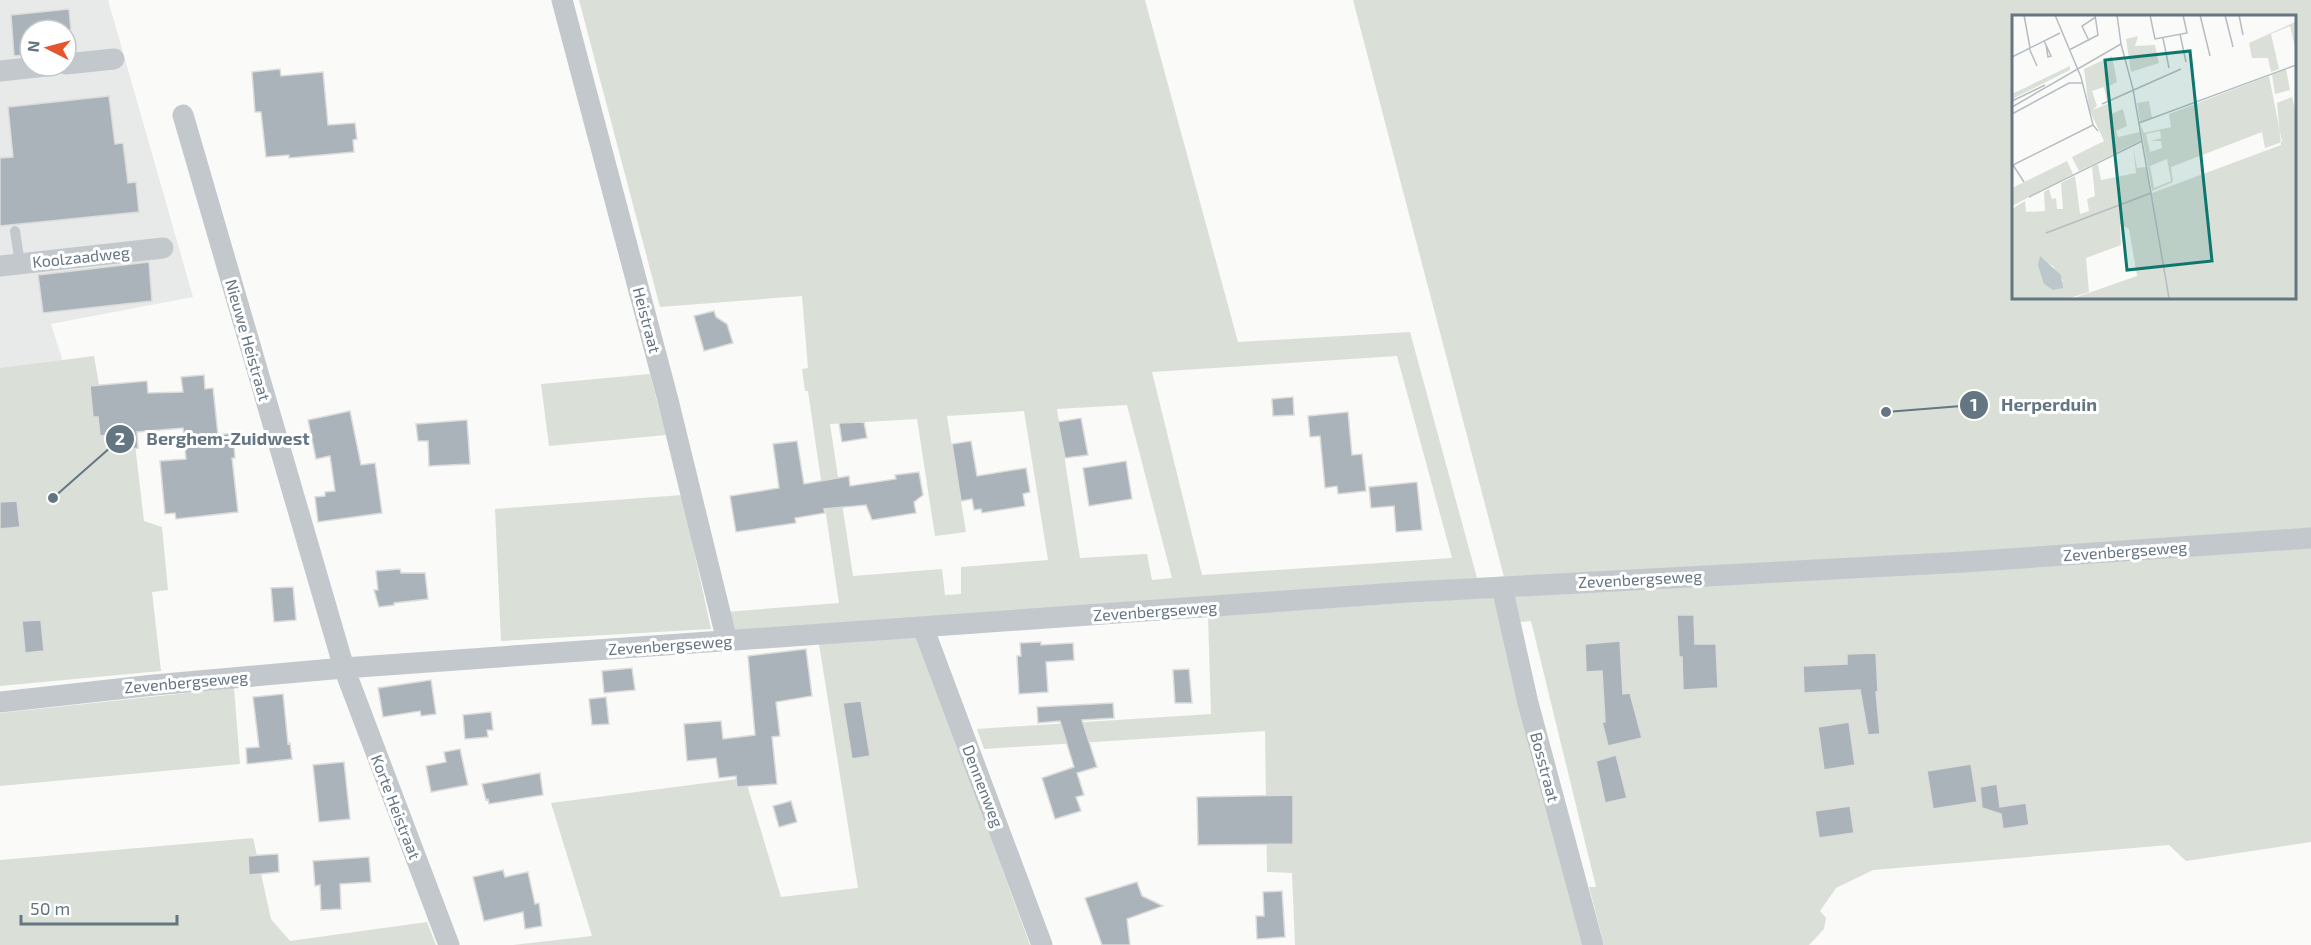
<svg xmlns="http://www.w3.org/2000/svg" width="2311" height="945" viewBox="0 0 2311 945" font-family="'Exo 2',sans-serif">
	<rect width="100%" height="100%" fill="#fafaf8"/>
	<path fill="#e8e9e9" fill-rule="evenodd" d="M0 0H108L193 297 51 324 161 671 0 682ZM30 30H66V66H30Z"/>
	<path fill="#dadfd7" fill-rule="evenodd" d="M579 0H1145L1238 342 1410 332 1477 578 729 631 725 612 839 603 808 391H805L802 369 808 368 802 296 660 307ZM1397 356 1452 558 1202 575 1152 372ZM1127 405 1172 578 1152 580 1147 554 1080 558 1057 409ZM1024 411 1048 560 961 567V594L945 595 942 569 853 576 830 424 917 419 935 536 966 532 947 416Z
		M1353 0H2311V842L2186 861 2169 845 1873 870 1836 888 1820 911 1826 918 1824 929 1809 945H1604L1589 887H1596L1531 621 1520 622 1514 597 1524 596 1504 577ZM2014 16H2294V297H2014Z
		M94 356 103 408 131 411 144 521 162 527 168 590 152 592 161 671 0 686V368Z
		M650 374 666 435 549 446 541 384Z
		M682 495 711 629 501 641 495 509Z
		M1494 597 1585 945H1295L1292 873 1267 872 1265 731 984 749 977 729 1211 714 1208 616Z
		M917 637 1030 945H513L592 936 551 803 745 778 781 897 858 888 819 644Z
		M234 688 240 764 0 786V713Z
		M253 838 271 919 290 941 427 922 436 945H0V860Z"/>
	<path fill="#aab3b9" stroke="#dcdcda" stroke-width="1.5" d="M69 9 71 30H30V54L14 56 11 15Z
		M280 69 281 76 323 72 328 125 355 123 357 139 353 140 354 152 289 158V155L266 157 261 112H255L252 72Z
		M109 96 115 144 123 143 128 183 136 182 139 212 0 226V158L13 157 8 107Z
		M149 262 152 301 43 313 38 275Z
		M714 311 716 317 727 324 733 343 704 351 694 316Z
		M204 375 205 389 213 388 218 435 233 433 235 458H232L238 512 176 519 175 513 165 514 160 461 186 459 183 428 137 432 138 448 109 452 107 435 100 436 98 417H93L90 386 147 381 148 393 183 392 181 377Z
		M1293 397 1294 415 1273 416 1272 399Z
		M350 411 361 465 375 463 382 513 318 522 315 497 325 496V492L335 491 330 456 316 459 308 420Z
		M1348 412 1352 455 1362 454 1366 491 1338 494 1337 486 1325 488 1320 436 1310 437 1308 416Z
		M1081 418 1088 455 1065 458 1058 422Z
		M467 420 470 464 429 466 428 441H418L416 424Z
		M864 422 867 438 842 442 839 423Z
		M797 441 804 484 849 476 850 486 896 479 895 475 919 472 923 495 914 502 916 513 872 520 866 505 824 509 825 513 795 518 796 523 736 532 730 496 779 488 773 444Z
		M971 441 977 476 1026 468 1030 492 1023 494 1025 506 982 513 981 509 974 510 972 499 961 501 952 444Z
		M1126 461 1132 499 1089 506 1083 468Z
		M1417 482 1422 530 1396 532 1394 506 1371 508 1369 487Z
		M17 501 20 527 0 529V502Z
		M400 569 401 573H425L428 599 394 603V605L379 607 374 590H378L376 571Z
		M293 587 296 620 274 622 271 588Z
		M1677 615H1694L1695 644H1716L1718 688 1683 690 1682 657H1679Z
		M41 620 44 651 25 653 22 621Z
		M1620 641 1623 694 1630 693 1642 738 1608 746 1602 722H1605L1602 671 1586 672 1585 644Z
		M1041 642V645L1073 643 1074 660 1046 662 1048 692 1019 694 1017 656H1021L1020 643Z
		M806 649 812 696 776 702 780 736 772 737 777 784 737 787 736 776 719 778 716 758 687 761 684 724 721 721 723 739 755 735 748 656Z
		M1876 653 1878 692H1876L1880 734 1868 735 1860 690 1804 693 1803 666 1847 664V654Z
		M632 668 635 690 604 693 602 671Z
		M1189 669 1192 703H1175L1173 670Z
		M431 680 436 714 421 716 420 711 383 717 378 688Z
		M283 694 288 744 290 743 292 759 247 764 246 748 259 747 253 697Z
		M606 697 609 724 592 725 589 699Z
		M861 701 870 756 852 759 843 703Z
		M1113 703 1114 718 1082 720 1097 767 1077 773 1084 795 1076 797 1081 811 1055 819 1042 778 1074 767 1060 721 1038 723 1037 707Z
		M491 712 493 730H487L488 737 465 739 463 715Z
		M1849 722 1855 765 1824 770 1818 727Z
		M460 749 468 785 431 792 426 766 446 762 444 752Z
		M1616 755 1627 798 1605 803 1596 761Z
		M344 762 350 819 319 822 313 765Z
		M1971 764 1977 802 1933 809 1927 771Z
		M540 773 543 795 489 804 488 799 486 800 482 784Z
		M1997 784 2000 807 2026 803 2029 825 2003 829 2001 814 1982 808 1980 787Z
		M1293 795V844L1198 845 1197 797Z
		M791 801 797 822 779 827 773 806Z
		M1850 806 1854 833 1819 838 1815 811Z
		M278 854 279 872 249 875 248 856Z
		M369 857 371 882 340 884 341 909 321 910 320 885 315 886 313 861Z
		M503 870 505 877 528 872 535 904 539 903 542 926 525 929 523 912 484 921 473 877Z
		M1137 882 1142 896 1163 906 1127 919 1130 945H1102L1085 898Z
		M1282 891 1285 937 1257 939 1256 916H1264L1263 892Z"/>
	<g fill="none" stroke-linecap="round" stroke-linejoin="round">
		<path stroke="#c3c8cc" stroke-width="10" d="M15 231 20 264"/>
		<path stroke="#c3c8cc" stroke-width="21" d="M562 0 668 400 727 641
			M66 64 114 59
			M0 71 46 66
			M183 115 344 668 449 945
			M0 266 163 248
			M1502 587 1528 703 1593 945
			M923 627 1042 945
			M0 702 154 685 344 668 1411 592 1964 562 2311 538"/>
	</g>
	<g text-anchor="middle" stroke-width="6" stroke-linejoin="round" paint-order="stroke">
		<g font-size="16" fill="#657683" stroke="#fff">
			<text transform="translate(81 257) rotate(-6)" y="6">Koolzaadweg</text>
			<text transform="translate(647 320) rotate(75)" y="6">Heistraat</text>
			<text transform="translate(248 340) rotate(74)" y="6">Nieuwe Heistraat</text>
			<text transform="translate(2125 551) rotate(-4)" y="6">Zevenbergseweg</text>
			<text transform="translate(1640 579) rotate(-3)" y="6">Zevenbergseweg</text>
			<text transform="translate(1155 611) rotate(-4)" y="6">Zevenbergseweg</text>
			<text transform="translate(670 645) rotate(-4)" y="6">Zevenbergseweg</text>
			<text transform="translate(186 682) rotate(-5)" y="6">Zevenbergseweg</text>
			<text transform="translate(1545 767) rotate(75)" y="6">Bosstraat</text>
			<text transform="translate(983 786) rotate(69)" y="6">Dennenweg</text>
			<text transform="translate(396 807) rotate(69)" y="6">Korte Heistraat</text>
		</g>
	</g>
	<g transform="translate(2012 15)">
		<rect width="284" height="284" fill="#fafaf8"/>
		<path d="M283 7V33L278 11 259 19 267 54 259 57 256 43H240L237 28ZM126 21 123 31 143 30 147 48 119 57 114 24ZM100 41 105 67 96 72 99 84 95 86 92 72 80 76 85 91 81 95 97 88 99 99 111 94 115 111 104 116 106 122 128 117 129 125 67 156 60 142 92 126 77 94 72 54ZM58 51V55L0 84V79ZM274 54 278 75 263 79 260 60ZM257 61 270 127 253 133 250 117 159 152 161 167 140 176 128 108 132 118 159 112 157 99ZM148 116 149 123 138 126H149L150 133 138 137 134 119ZM155 144 159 166 142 173 138 151ZM280 82 284 98 283 283H62L125 261 117 214 108 209 109 230 74 243 77 277 58 283H0V194L13 186 14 197 33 196 32 177 37 174 40 184 44 183 45 194H51L49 168 63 161 68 199 77 196 75 184 83 181 80 152 86 149 89 165 124 158 121 132 125 153 134 152 140 178 269 130 265 88ZM27 244 41 251 51 266 33 270ZM137 86 140 103 128 107 125 88ZM55 146 61 159 0 191V173Z" fill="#dadfd7" fill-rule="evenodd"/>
		<path d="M28 241 49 260 51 273 41 275 32 269 26 250Z" fill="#bbc7cb"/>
		<path fill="none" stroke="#b5bdc2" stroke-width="1.5" d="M12 0 18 33M43 0 69 62 81 110 86 116M105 0 109 29M138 0 143 24 175 18 171 0M188 0 198 41M213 0 221 32M227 0 231 20M168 19 174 47M151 23 157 53M32 26 34 30 39 41 36 42 34 30M77 26 70 11 84 2M109 29 121 74 157 283M17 33 25 51M57 35 86 20 83 0M0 42 48 18M0 86 33 70M90 89 169 54M0 92 109 29M0 99 57 68H70M127 108 284 50M1 150 81 110M1 150 12 167M17 182 130 126M34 218 139 178"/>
		<path fill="#0f766e" fill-opacity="0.15" stroke="#0f766e" stroke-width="3" d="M178 36 200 246 115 255 93 45Z"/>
		<rect width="284" height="284" fill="none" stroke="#657683" stroke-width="3"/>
	</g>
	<path fill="none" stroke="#657683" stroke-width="2" d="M1886 412L1974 405M53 498L120 439"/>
	<g fill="#657683" stroke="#fff" stroke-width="2">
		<circle cx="1886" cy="412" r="6"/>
		<circle cx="53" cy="498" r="6"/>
		<circle cx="1974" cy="405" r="15"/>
		<circle cx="120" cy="439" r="15"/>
	</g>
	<g font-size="18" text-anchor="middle" font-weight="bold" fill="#fff">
		<text x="1974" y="411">1</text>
		<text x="120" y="445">2</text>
	</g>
	<g font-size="18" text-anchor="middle" font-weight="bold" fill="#657683" stroke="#fff" stroke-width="6" stroke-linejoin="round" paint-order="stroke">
		<text x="2049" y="411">Herperduin</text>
		<text x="228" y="445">Berghem-Zuidwest</text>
	</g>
	<g transform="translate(48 48) rotate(276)"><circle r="28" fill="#ffffff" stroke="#c1c8cd" stroke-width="1.5"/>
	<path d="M0-4.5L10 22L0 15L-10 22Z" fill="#e4572e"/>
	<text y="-9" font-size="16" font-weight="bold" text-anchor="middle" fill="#657683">N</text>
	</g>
	<path d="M21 915v9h156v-9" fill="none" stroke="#657683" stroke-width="3"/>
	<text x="30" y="915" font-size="18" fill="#657683" stroke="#ffffff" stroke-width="4.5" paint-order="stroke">50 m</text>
</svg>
